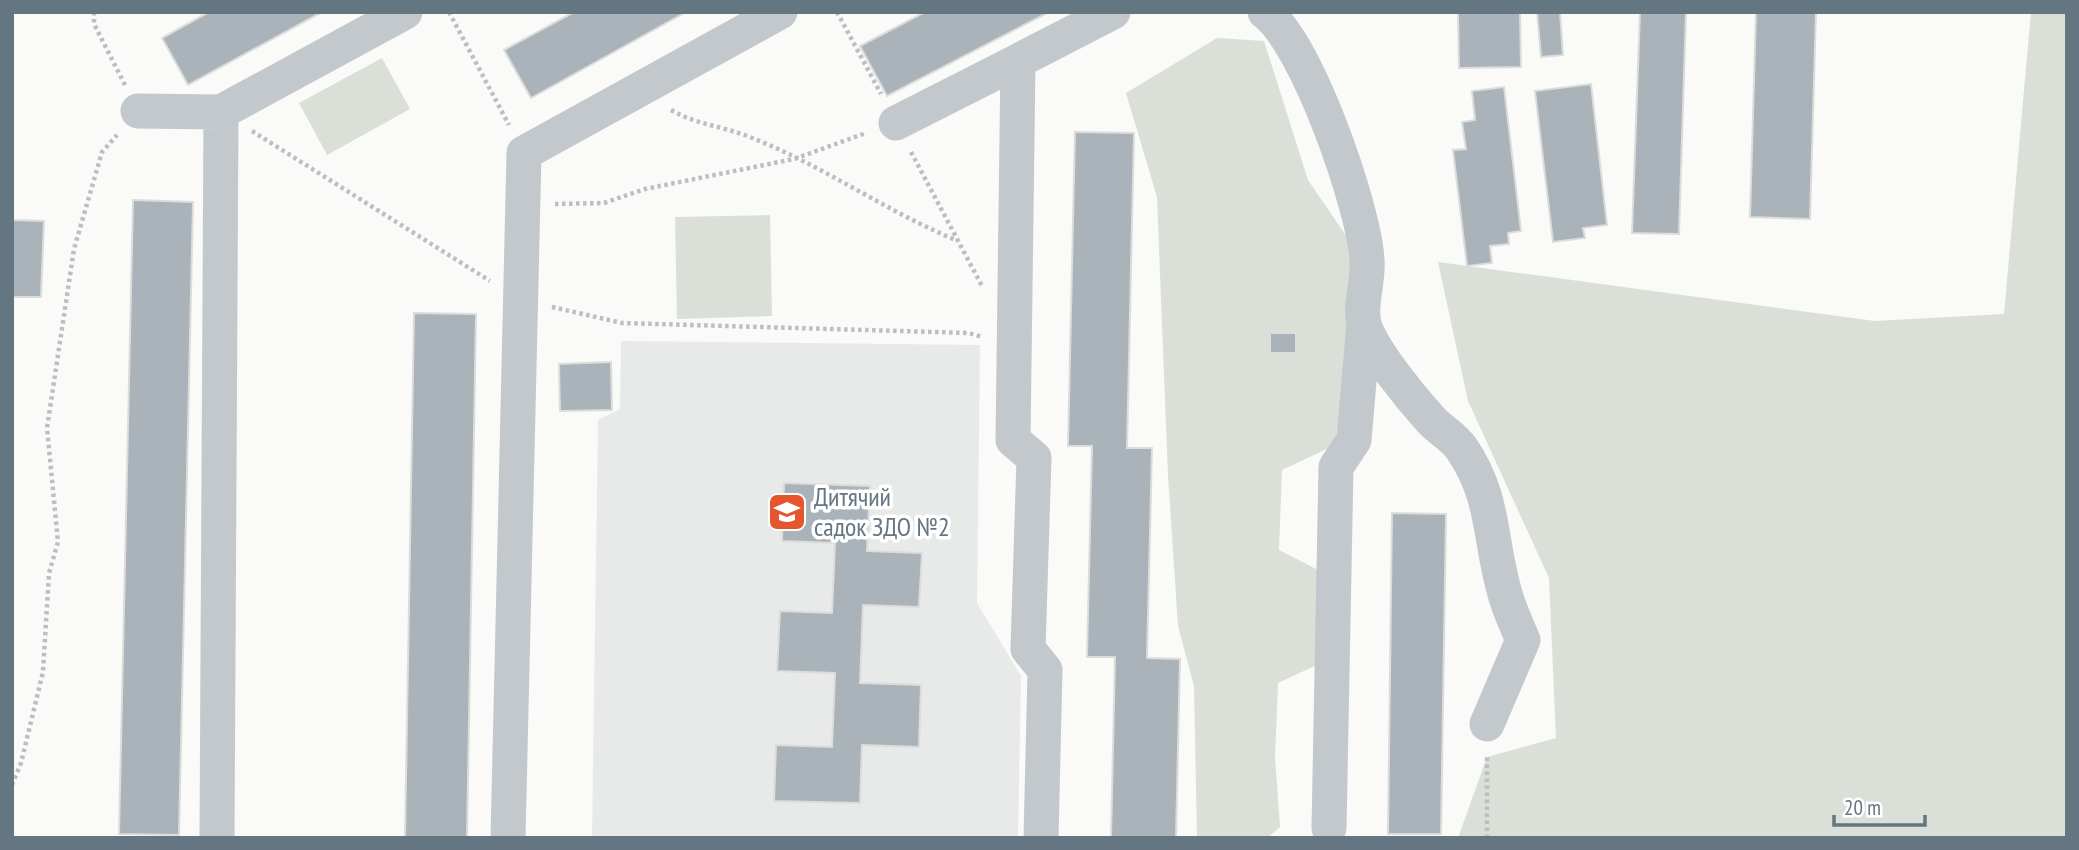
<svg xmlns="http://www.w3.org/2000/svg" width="2079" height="850" viewBox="0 0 2079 850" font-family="'PT Sans Narrow',sans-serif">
	<rect width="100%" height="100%" fill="#fafaf8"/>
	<path fill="#e8e9e9" d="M621 341 980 345 977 603 1021 676 1018 838H592L598 420 620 409Z"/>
	<path fill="#dadfd7" d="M2031 12H2067V838H1458L1487 757 1556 738 1549 578 1468 401 1438 262 1875 321 2004 314Z
		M1217 38 1264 41 1308 180 1351 243 1350 388 1333 446 1282 470 1279 550 1322 572 1321 663 1278 683 1275 758 1280 827 1267 838H1197L1194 686 1178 626 1168 475 1157 197 1126 93Z
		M382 58 410 109 327 155 299 103Z
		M770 215 772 316 677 319 675 217Z"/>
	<path fill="#aab3b9" stroke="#dcdcda" stroke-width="2" d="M209 12H322L188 85 162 38Z
		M574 12H686L531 98 504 50Z
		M925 12H1049L887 96 860 46Z
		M1458 12H1520L1521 67 1459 68Z
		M1537 12H1560L1563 55 1541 57Z
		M1640 12H1686L1679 234 1632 233Z
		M1756 12H1816L1810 219 1750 217Z
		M1591 84 1607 225 1583 228 1585 238 1553 242 1535 91Z
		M1504 87 1521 231 1508 233 1509 244 1490 246 1492 263 1467 266 1453 150 1466 149 1462 122 1475 120 1472 91Z
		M1075 132 1134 133 1127 448H1152L1147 658 1180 659 1176 838H1111L1115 657H1087L1092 446H1068Z
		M133 200 193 202 179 835 119 834Z
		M12 220 44 221 41 297H12Z
		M414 313 476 314 467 838H405Z
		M1270 333H1296V353H1270Z
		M611 362 612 410 560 411 559 364Z
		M784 483 870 486 867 551 922 553 919 607 863 605 860 683 921 685 919 747 862 745 860 803 774 801 776 745 832 747 835 673 777 671 780 611 832 613 835 543 782 541Z
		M1392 513 1446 514 1441 834H1388Z"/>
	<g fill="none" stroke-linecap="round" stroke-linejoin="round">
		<path stroke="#bbbfc2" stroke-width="4.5" stroke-dasharray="3.5 3.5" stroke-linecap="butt" d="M94 12V24L125 85
			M449 12 509 125
			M837 12 881 94
			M671 110C695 124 721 126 747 136 821 164 885 211 958 241
			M252 131 490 281
			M911 152 982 286
			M555 204 604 203 645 189 794 159 866 133
			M552 307 622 323 969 333 982 337
			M12 785 21 763 43 672 49 573 58 542 47 428 74 249 102 152 117 135
			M1487 838V757"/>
		<path stroke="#c3c8cc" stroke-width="35" d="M1265 12C1307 43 1364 207 1367 260 1369 280 1359 305 1364 324 1372 351 1412 399 1431 420 1440 430 1454 437 1462 449 1495 498 1489 537 1504 590 1508 607 1516 624 1523 640L1487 724
			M138 111 221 112
			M896 123 1018 61
			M1329 828 1336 467 1354 440 1364 323
			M217 838 221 112 405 12
			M508 838 524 153 780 12
			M1041 838 1045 670 1028 649 1034 458 1013 440 1018 61 1113 12"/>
	</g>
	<defs>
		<symbol id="school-square" viewBox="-11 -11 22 22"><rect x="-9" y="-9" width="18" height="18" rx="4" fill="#e4572e" stroke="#fff"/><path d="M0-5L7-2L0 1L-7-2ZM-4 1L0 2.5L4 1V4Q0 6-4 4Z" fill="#fff"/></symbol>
	</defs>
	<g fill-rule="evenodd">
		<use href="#school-square" x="765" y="490" width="44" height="44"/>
	</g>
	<g text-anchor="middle" stroke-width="7" stroke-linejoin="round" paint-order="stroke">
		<g font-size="26" fill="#657683" stroke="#fff" text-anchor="start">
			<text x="814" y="506">Дитячий<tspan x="814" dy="30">садок ЗДО №2</tspan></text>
		</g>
	</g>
	<rect width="2079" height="850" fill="none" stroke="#657683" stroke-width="28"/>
	<path d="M1834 815v10h91v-10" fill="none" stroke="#657683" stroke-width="3.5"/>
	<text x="1844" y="815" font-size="21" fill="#657683" stroke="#ffffff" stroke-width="5" paint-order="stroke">20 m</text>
</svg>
